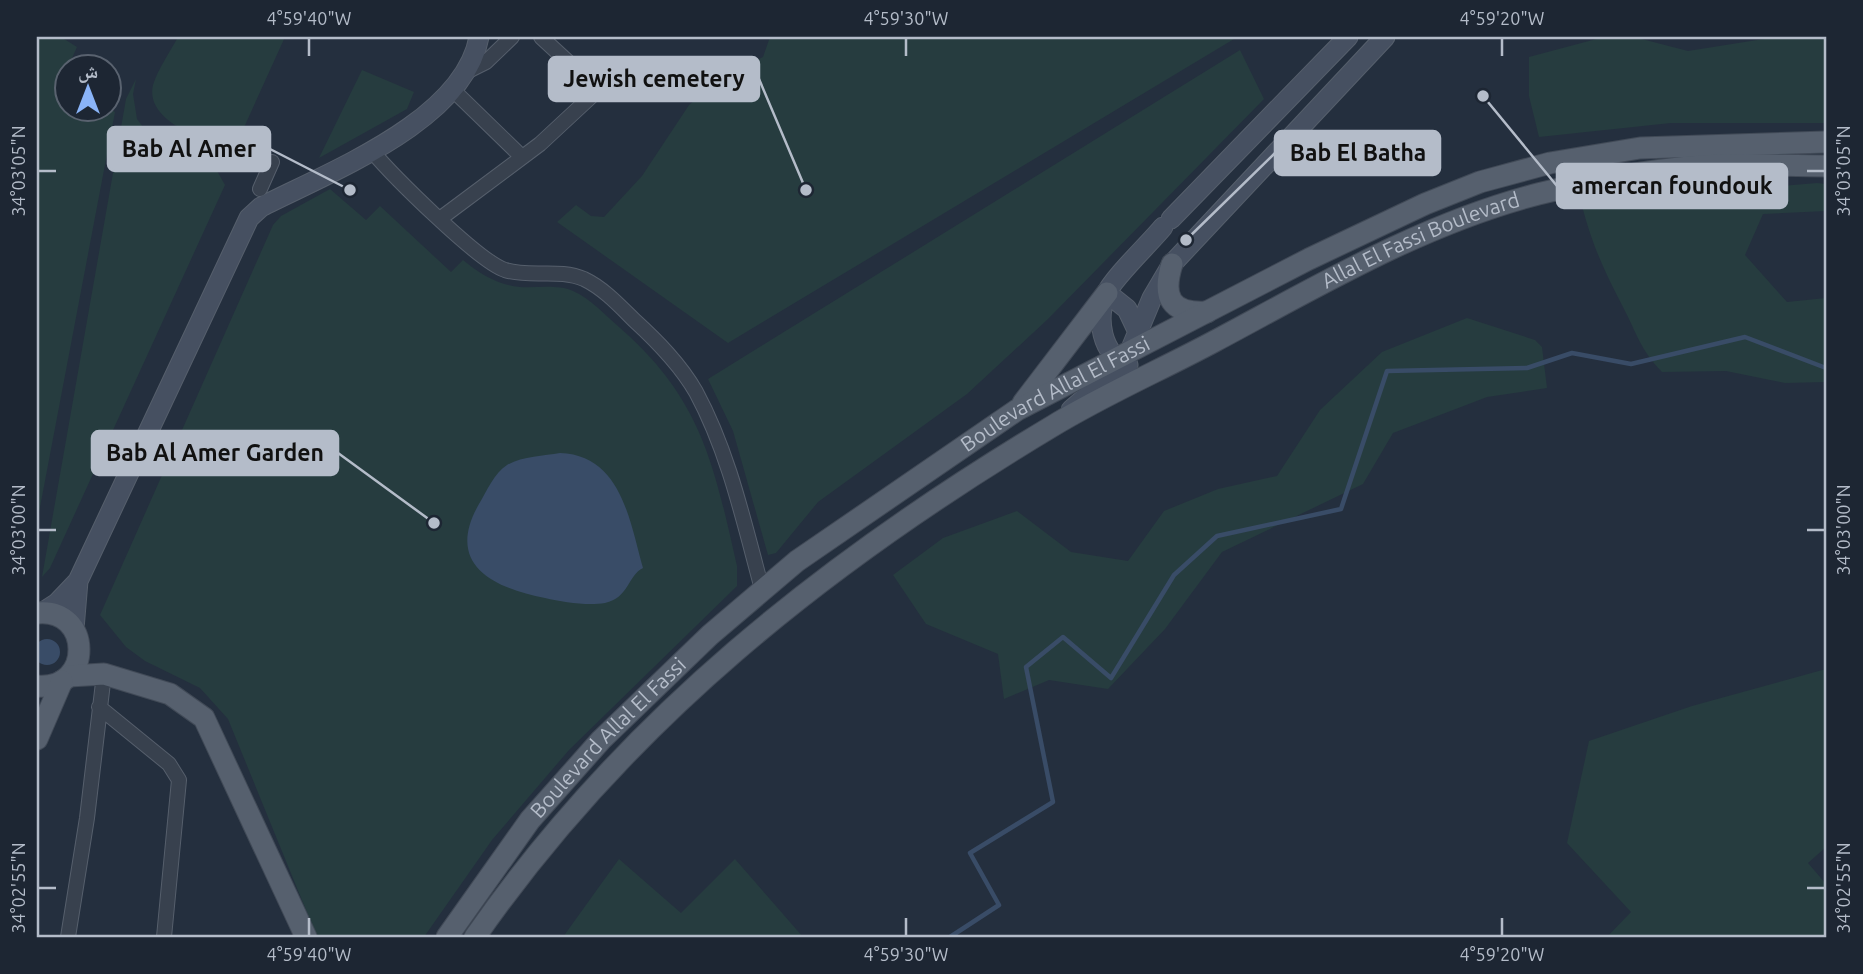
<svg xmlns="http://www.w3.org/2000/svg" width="1863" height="974" viewBox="0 0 1863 974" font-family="Ubuntu,'Noto Naskh Arabic',sans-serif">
	<rect width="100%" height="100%" fill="#242f3e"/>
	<path fill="#263c3f" d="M37 37H61L77 47 61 83 66 86V108H109L115 112 37 523Z
		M178 37H285L241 134 246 144 239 154C212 142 144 124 153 85 158 69 170 52 178 37Z
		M770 37H1233L1234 39 728 343 557 222 576 205 591 216 604 217 642 176 689 105 719 79 763 57Z
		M1604 37H1634L1688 51 1776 37H1826V123H1671L1539 137 1529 96V57Z
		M1240 50 1264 99 1048 319 967 394 818 502 776 553 768 555 733 431 708 379Z
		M362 70 414 92 407 109 319 158Z
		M136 79 133 94 137 119 153 140 216 169 225 185 50 568 42 577 126 99Z
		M1817 183 1826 184V211L1763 214 1745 255 1787 302 1826 298V382L1785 383 1726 371 1662 372C1640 349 1637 334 1623 307 1603 268 1592 245 1581 202Z
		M330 189 366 220 380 206 451 272 463 260C480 274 498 285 520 287 538 288 557 284 573 291 591 299 605 315 619 327 702 399 714 465 737 566V586L569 750 492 840 424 937H317L228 719 200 688 145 661 126 647 100 615 273 225 281 216Z
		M1467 318 1535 340 1542 347 1547 388 1487 397 1393 433 1363 484 1222 552 1165 629 1108 689 1049 680 1004 699 998 654 926 624 893 575 943 538 1017 511 1071 552 1128 561 1164 511 1218 489 1277 476 1320 410 1382 352Z
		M1826 669V847L1808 863 1826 884V937H1607L1631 912 1567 843 1589 741 1692 706Z
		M619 859 681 913 735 859 803 937H563Z"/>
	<path fill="#394c67" d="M560 453C622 455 630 523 643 568 628 575 629 598 605 603 587 606 563 602 545 598 494 588 444 565 479 504 487 491 494 473 507 465 522 456 544 456 560 453Z
		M34 652a13 13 0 1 1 26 0a13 13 0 1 1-26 0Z"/>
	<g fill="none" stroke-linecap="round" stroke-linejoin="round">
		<path stroke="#394c67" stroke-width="4.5" d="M950 937 999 905 970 853 1053 802 1026 667 1063 637 1111 678 1174 575 1217 536 1341 509 1387 371 1527 368 1572 353 1631 364 1745 337 1826 368"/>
		<defs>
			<path id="street" d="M464 73 486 62 512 37
				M452 89 521 156
				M371 150C392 175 478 261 505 270 531 278 559 268 584 279 603 288 619 305 634 320 657 341 680 364 696 392 729 453 744 523 762 589
				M260 189 272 162
				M441 218 540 144 596 92 593 85 541 37
				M99 707 169 764 179 780 164 937
				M68 937 87 818 104 674"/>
			<path id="secondary" d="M1171 219 1348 37
				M1107 293 1127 309 1138 332
				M1128 365C1101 354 1096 319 1106 294 1113 278 1150 243 1163 227
				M1071 410 1125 363 1152 298 1172 264 1385 37
				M43 612 57 603 78 581
				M74 629 78 581 249 218 261 207C329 172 464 121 479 37"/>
			<g id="primary">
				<path d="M1172 264C1162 297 1170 314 1207 312"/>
				<path d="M1023 403 1107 293"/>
				<path d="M37 613C92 607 94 691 37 686"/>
				<path d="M69 676 104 674 170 694 204 718 306 937"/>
				<path d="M37 739 62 681"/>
				<path id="s1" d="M447 937 530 820 601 740 710 635 797 561 1017 410 1309 259 1425 204 1480 182 1550 163 1640 148 1826 142"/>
				<path id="s2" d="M475 937C626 720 826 562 1051 427 1103 395 1161 370 1215 341 1320 285 1422 224 1538 194 1595 180 1663 167 1721 165 1756 164 1791 166 1826 166"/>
			</g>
		</defs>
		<use href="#street" stroke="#565f6c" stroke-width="16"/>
		<use href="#secondary" stroke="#565f6c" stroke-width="21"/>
		<use href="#primary" stroke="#414a57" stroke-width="23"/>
		<use href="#street" stroke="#38414e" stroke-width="14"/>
		<use href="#secondary" stroke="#465061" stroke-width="19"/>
		<use href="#primary" stroke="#56606e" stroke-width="21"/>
	</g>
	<path fill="none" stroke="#b4bcc9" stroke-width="2.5" d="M309 38V56M906 38V56M1502 38V56M38 171H56M1807 171H1825M38 530H56M1807 530H1825M38 888H56M1807 888H1825M309 918V936M906 918V936M1502 918V936"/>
	<g text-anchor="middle" stroke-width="6" stroke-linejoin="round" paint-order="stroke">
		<g font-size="21" fill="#b4bcc9" stroke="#1d2633">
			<text dy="7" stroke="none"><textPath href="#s2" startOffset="1190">Allal El Fassi Boulevard</textPath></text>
			<text dy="7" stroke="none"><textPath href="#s1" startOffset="824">Boulevard Allal El Fassi</textPath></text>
			<text dy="7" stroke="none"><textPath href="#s1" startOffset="257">Boulevard Allal El Fassi</textPath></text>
		</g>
	</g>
	<path fill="none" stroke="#b4bcc9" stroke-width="2.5" d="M806 190L759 79M350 190L270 149M1186 240L1275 153M1483 96L1557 186M434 523L338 453"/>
	<g fill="#b4bcc9" stroke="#1d2633" stroke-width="2.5">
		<circle cx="806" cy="190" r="7"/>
		<circle cx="350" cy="190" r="7"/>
		<circle cx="1186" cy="240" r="7"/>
		<circle cx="1483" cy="96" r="7"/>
		<circle cx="434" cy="523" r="7"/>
	</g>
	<g fill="#b4bcc9" stroke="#b4bcc9" stroke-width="2.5">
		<rect x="549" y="57" width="210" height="44" rx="7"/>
		<rect x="108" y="127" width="162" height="44" rx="7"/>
		<rect x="1275" y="131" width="165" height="44" rx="7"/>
		<rect x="1557" y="164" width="230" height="44" rx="7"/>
		<rect x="92" y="431" width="246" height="44" rx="7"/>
	</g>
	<g font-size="23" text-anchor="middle" font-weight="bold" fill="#111">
		<text x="654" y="87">Jewish cemetery</text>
		<text x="189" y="157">Bab Al Amer</text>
		<text x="1358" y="161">Bab El Batha</text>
		<text x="1672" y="194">amercan foundouk</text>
		<text x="215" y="461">Bab Al Amer Garden</text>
	</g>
	<rect width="1863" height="974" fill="none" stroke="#1d2633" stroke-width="77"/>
	<g transform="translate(88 88)"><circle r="33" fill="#1d2633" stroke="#59626f" stroke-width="2"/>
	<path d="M0-5L12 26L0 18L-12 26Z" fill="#8ab4f8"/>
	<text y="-10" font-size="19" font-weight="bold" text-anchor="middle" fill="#b4bcc9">ش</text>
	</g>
	<rect x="38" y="38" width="1787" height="898" fill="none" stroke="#b4bcc9" stroke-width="2.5"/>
	<g font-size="18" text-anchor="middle" fill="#b4bcc9">
		<text x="309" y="25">4°59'40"W</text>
		<text x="906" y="25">4°59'30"W</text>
		<text x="1502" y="25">4°59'20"W</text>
		<text transform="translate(19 171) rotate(-90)" y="6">34°03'05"N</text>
		<text transform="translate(1844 171) rotate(-90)" y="6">34°03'05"N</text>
		<text transform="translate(19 530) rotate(-90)" y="6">34°03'00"N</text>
		<text transform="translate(1844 530) rotate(-90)" y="6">34°03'00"N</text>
		<text transform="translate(19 888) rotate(-90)" y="6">34°02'55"N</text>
		<text transform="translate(1844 888) rotate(-90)" y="6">34°02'55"N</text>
		<text x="309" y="961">4°59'40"W</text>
		<text x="906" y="961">4°59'30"W</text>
		<text x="1502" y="961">4°59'20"W</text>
	</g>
</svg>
